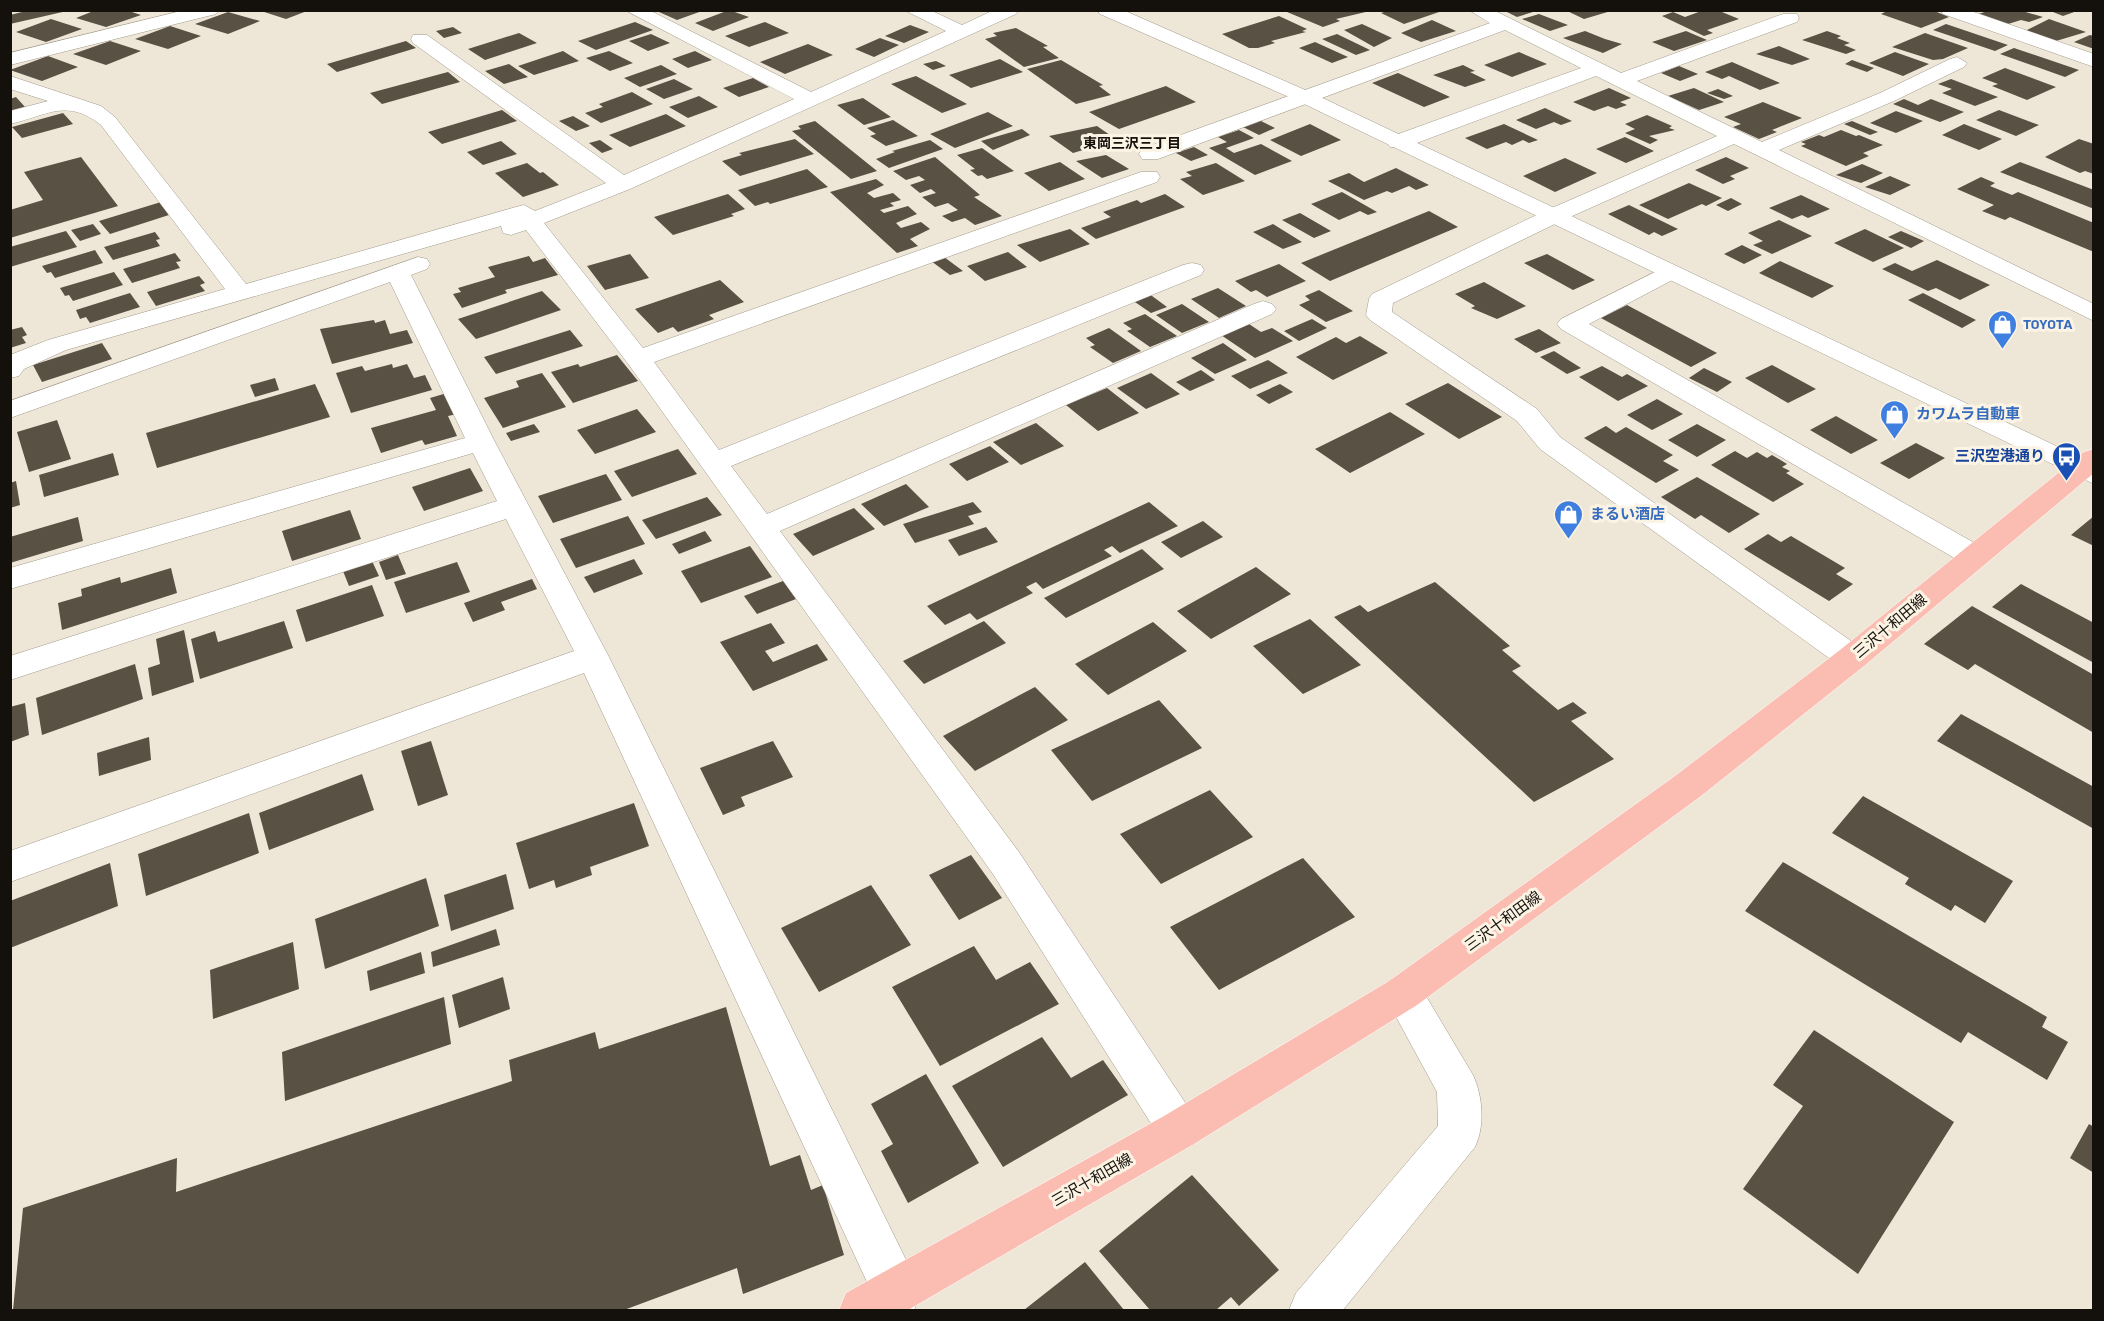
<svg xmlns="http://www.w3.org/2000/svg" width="2104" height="1321" viewBox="0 0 2104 1321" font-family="Barlow,'Noto Sans JP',sans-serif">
	<rect width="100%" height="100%" fill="#eee6d6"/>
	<path fill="#585144" d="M20 10H67V11L10 24V15L22 12Z
		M96 10H126L141 15 106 27 76 18Z
		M258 10H307V11L286 19Z
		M663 10H702V11L677 20 659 12Z
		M729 10 749 17 713 31 695 23Z
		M1294 10H1370V11L1336 19 1340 21 1323 27 1287 12Z
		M1390 10H1442V11L1404 24 1381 13Z
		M1503 10H1530L1533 12 1517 17Z
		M1565 10H1610L1611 11 1584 19Z
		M1704 10H1717L1739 19 1707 30 1713 33 1704 36 1662 16 1673 12 1685 17Z
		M1889 10H1932L1949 17 1921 28 1881 14Z
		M1990 10H2019L2043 17 2029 22 2021 20 2008 24 1976 15Z
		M2048 10H2077V11L2063 16Z
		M228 12 260 21 228 34 195 24Z
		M1539 14 1568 25 1550 31 1522 19Z
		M1279 16 1307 29 1302 31 1306 32 1271 41 1275 43 1258 48H1249L1222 34Z
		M51 19 82 29 46 42 16 32Z
		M2049 19 2086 32 2056 41H2047L2023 32Z
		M1432 20 1456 31 1421 42 1401 33Z
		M635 22 653 30 596 50 578 41Z
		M765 22 789 33 749 47 725 36Z
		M1362 24 1392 38 1374 47 1344 30Z
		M1946 24 2008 45 1995 51 1933 30Z
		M910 25 929 32 904 43 885 36Z
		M170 26 201 36 168 49 135 39Z
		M453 27 462 33 444 38 436 31Z
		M1016 28 1048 46 1043 47 1059 58 1024 67 985 39 997 36 993 33Z
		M1585 31 1605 39 1622 44 1603 53 1563 38Z
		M1686 31 1707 40 1674 51 1652 42Z
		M1827 31 1841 36 1837 38 1850 43 1844 45 1856 50 1846 54 1802 40Z
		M519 33 537 43 485 60 468 49Z
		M1925 33 1968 48 1943 59 1933 60 1892 47Z
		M651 34 670 43 648 51 629 41Z
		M1337 34 1370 50 1356 55 1322 39Z
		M2090 35 2094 36V49L2074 42Z
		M880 38 899 45 874 57 855 49Z
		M110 41 141 51 106 65 73 54Z
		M406 41 416 48 337 72 327 64Z
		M1315 42 1348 57 1332 63 1299 48Z
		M808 44 833 55 785 74 760 62Z
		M1779 46 1810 59 1792 65 1756 54Z
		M2014 48 2079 70 2065 77 2000 54Z
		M563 51 579 61 534 75 518 66Z
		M609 51 633 63 610 71 586 58Z
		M695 51 712 60 688 68 672 59Z
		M1519 52 1547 64 1512 77 1484 65Z
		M1895 52 1929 64 1903 76 1869 63Z
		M48 56 78 67 42 81 10 70Z
		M1000 59 1023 72 971 88 949 75Z
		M1061 60 1103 85 1099 86 1111 95 1076 104 1027 69Z
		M1852 60 1874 68 1867 72 1845 64Z
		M936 61 946 66 933 70 923 64Z
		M1732 62 1780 83 1760 90 1729 76 1722 79 1705 72Z
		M509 64 528 77 504 84 485 71Z
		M661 65 677 74 640 87 624 78Z
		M1463 65 1475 71 1470 72 1486 80 1465 87 1433 75Z
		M1679 66 1698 74 1680 81 1661 73Z
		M2005 68 2056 87 2027 100 1992 86 1998 84 1982 78Z
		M448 72 460 82 382 104 370 93Z
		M1398 73 1450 97 1424 107 1372 83Z
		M916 76 967 104 942 113 891 84Z
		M753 78 769 87 739 97 723 88Z
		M674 79 693 89 664 99 646 89Z
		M1951 79 1998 97 1975 106 1942 93 1952 89 1938 84Z
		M1166 86 1196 102 1119 129 1089 112Z
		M1609 88 1631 98 1620 102 1627 105 1616 109 1608 106 1594 111 1573 102Z
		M1694 88 1724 102 1699 110 1668 96Z
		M1718 89 1733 96 1724 99 1707 93Z
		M632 92 653 104 601 123 585 113 603 107 599 104Z
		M699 96 718 107 688 118 669 107Z
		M16 97 25 107 10 111V99Z
		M863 98 891 117 864 125 837 105Z
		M1904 99 1918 105 1931 99 1964 112 1940 122 1893 104Z
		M1763 102 1802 118 1772 130 1777 132 1759 139 1733 127 1741 124 1724 117Z
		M1545 108 1572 121 1561 125 1554 122 1536 129 1516 120Z
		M502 110 517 121 442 144 428 132Z
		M1999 110 2039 125 2016 136 1976 120Z
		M1896 111 1923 121 1896 133 1870 123Z
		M988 112 1013 126 955 148 930 134Z
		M63 113 73 124 22 138 12 127Z
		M666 114 686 126 630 147 609 135Z
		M1647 115 1672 126 1669 128 1675 130 1649 136 1658 140 1650 144 1625 133 1635 129 1625 124Z
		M573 116 590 126 576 131 559 121Z
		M893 120 918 136 886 146 870 136 876 134 867 128Z
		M1259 120 1275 128 1259 135 1243 127Z
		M815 121 877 171 851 179 792 131 801 129 798 126Z
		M1852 121 1878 132 1870 135 1844 124Z
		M1310 124 1341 140 1301 156 1270 140Z
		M1504 124 1538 140 1529 143 1523 140 1512 145 1506 142 1487 149 1465 138Z
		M1964 124 2002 139 1979 150 1942 135Z
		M1097 126 1117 140 1073 153 1049 136Z
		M1022 129 1030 135 993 150 981 141Z
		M1239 130 1254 138 1226 148 1234 153 1261 144 1292 161 1255 175 1209 148 1227 142 1218 137Z
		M1841 130 1856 136 1859 135 1883 145 1863 153 1869 156 1846 166 1801 146 1806 144 1801 142 1819 135 1824 137Z
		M1625 137 1654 151 1626 163 1596 149Z
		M795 139 814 154 740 176 722 161 742 155 739 153Z
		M2079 139 2094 144V174L2085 171 2080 173 2045 157Z
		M600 140 613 149 602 153 589 143Z
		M930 140 943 149 889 168 876 159 895 152 892 151Z
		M501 141 517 154 483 165 467 152Z
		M1194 147 1208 155 1191 161 1176 153Z
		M982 148 1014 171 987 179 982 175 978 176 970 170 975 169 957 155Z
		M1106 155 1129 169 1102 178 1076 161Z
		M81 157 118 206 10 238V210L43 200 24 172Z
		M935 157 980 195 974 197 1002 216 975 225 965 218 952 222 942 216 958 210 948 203 935 207 922 197 936 193 931 189 920 193 910 185 925 180 919 176 906 180 893 171Z
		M1726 157 1749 168 1730 176 1735 179 1723 184 1695 170Z
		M1565 158 1597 173 1555 192 1523 176Z
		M1060 162 1085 179 1049 191 1024 173Z
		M2020 162 2094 190V209L2000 172Z
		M527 163 540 173 543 172 559 185 523 197 495 173Z
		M1216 163 1245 181 1203 195 1180 179 1192 176 1186 172Z
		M1862 164 1883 173 1861 183 1836 175Z
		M1396 168 1429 185 1416 190 1409 186 1392 193 1387 191 1364 200 1328 181 1349 173 1364 182Z
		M807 169 828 187 770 204 768 202 755 206 738 190Z
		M1890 176 1911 185 1890 195 1865 187Z
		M1981 177 1995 183 1990 186 2012 195 2018 192 2094 223V252L2010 217 2005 220 1982 211 1994 205 1957 189Z
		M876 179 884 185 867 193 874 198 893 193 901 200 890 203 894 206 880 210 884 213 908 206 917 214 896 223 901 228 921 222 930 229 910 239 918 246 897 253 830 192Z
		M1689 183 1722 198 1706 206 1702 204 1668 219 1639 205Z
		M1342 192 1377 212 1368 215 1360 211 1339 220 1311 204Z
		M728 194 745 209 731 214 734 216 673 235 654 217Z
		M1165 194 1185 207 1096 239 1081 228 1111 217 1103 212 1137 200 1141 203Z
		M1801 195 1830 209 1808 218 1802 215 1792 219 1769 208Z
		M1731 198 1742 204 1728 211 1716 205Z
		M161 202 172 214 110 234 99 221Z
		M1629 205 1678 229 1662 236 1654 232 1649 235 1608 214Z
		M1429 211 1458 227 1330 281 1301 263Z
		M1300 213 1331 231 1314 238 1282 220Z
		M1779 220 1812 236 1772 254 1753 245 1763 241 1748 233Z
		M93 224 101 234 80 241 71 230Z
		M1273 224 1302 242 1283 249 1253 232Z
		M1070 229 1090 244 1040 262 1017 245Z
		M1865 229 1904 248 1873 262 1834 243Z
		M66 231 77 247 10 267V247Z
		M1901 231 1924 241 1911 248 1888 237Z
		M155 232 160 239 156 240 160 246 113 260 104 247Z
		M1742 245 1762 255 1744 264 1724 254Z
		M95 250 103 263 55 278 51 272 47 273 42 266Z
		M1008 252 1027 267 985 281 967 266Z
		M175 253 181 261 176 262 180 268 132 283 123 269Z
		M630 254 649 278 605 290 587 266Z
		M1547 254 1595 280 1573 290 1524 263Z
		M529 256 533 262 545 258 558 275 505 290 507 293 462 308 453 294 461 292 458 288 495 277 488 267Z
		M944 257 963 271 950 275 931 261Z
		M1937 260 1990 285 1960 300 1936 288 1928 291 1882 269 1895 263 1912 271Z
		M1780 261 1834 286 1812 298 1759 273Z
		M1279 264 1306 281 1267 297 1256 290 1251 292 1235 281Z
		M114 272 123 285 73 301 69 295 65 296 60 288Z
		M199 276 205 283 200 285 205 291 156 306 147 292Z
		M720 280 744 302 709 315 714 319 678 332 673 327 658 333 635 309Z
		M1484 282 1526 306 1497 319 1471 308 1475 306 1455 294Z
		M1218 288 1246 306 1219 318 1191 299Z
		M1319 290 1353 311 1326 322 1299 305 1310 300 1305 296Z
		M542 291 561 310 476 339 458 319Z
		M130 293 140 307 90 323 86 317 80 319 76 310Z
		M1148 293 1167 307 1151 313 1132 300Z
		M1923 293 1976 320 1962 328 1908 300Z
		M1182 304 1209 322 1182 333 1156 315Z
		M1627 305 1717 353 1691 367 1601 318Z
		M1145 314 1177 336 1150 347 1127 331 1132 329 1123 323Z
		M1312 319 1327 328 1299 341 1284 331Z
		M374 320 375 323 385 320 390 334 407 330 413 343 332 364 320 329Z
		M1249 324 1261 332 1272 328 1293 341 1255 358 1221 335Z
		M22 327 27 335 22 337 26 343 10 348V330Z
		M1109 328 1141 351 1113 363 1090 347 1095 345 1086 338Z
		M1539 329 1561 343 1536 353 1514 339Z
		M570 330 583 346 496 374 484 357Z
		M1360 336 1388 353 1333 380 1296 357 1336 337 1346 343Z
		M102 343 112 359 42 382 33 365Z
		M1223 343 1247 360 1215 374 1191 358Z
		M1554 351 1581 368 1567 374 1540 357Z
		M617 355 638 381 573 403 551 372 578 364 580 367Z
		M1268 360 1288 373 1250 389 1231 376Z
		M392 364 393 368 407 364 414 378 425 375 432 390 351 413 336 373 362 366 365 371Z
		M1772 365 1816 389 1788 403 1745 378Z
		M1602 366 1622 377 1627 374 1648 386 1618 401 1579 377Z
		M1704 368 1732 382 1717 392 1689 378Z
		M1201 370 1215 380 1190 391 1176 382Z
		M542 373 566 407 503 428 484 398 519 387 516 381Z
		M1151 373 1180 394 1146 409 1117 388Z
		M275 378 279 390 255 397 250 385Z
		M1448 383 1502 417 1459 439 1405 404Z
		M315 384 330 417 157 468 146 433Z
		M1280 384 1293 392 1269 404 1256 395Z
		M1107 388 1139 413 1098 431 1066 405Z
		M447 393 457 414 448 416 457 436 425 445 422 440 381 453 371 428 436 410 430 398Z
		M1657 399 1683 414 1652 430 1627 415Z
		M637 409 656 432 595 454 577 430Z
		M1390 412 1425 434 1350 473 1315 449Z
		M1836 416 1878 440 1851 454 1810 430Z
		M57 420 71 459 29 472 17 432Z
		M1036 423 1064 446 1021 465 993 442Z
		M534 424 540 432 511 441 506 433Z
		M1697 424 1726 440 1697 457 1668 440Z
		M1606 426 1616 433 1626 427 1673 455 1663 461 1679 470 1656 483 1584 438Z
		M1916 443 1945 458 1909 479 1880 463Z
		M990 446 1009 462 967 481 949 464Z
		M678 449 697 474 632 497 614 471Z
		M1735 451 1747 458 1757 452 1767 458 1772 455 1787 464 1782 467 1790 471 1786 473 1804 484 1773 502 1711 465Z
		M113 453 119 475 44 497 39 475Z
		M470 468 483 491 424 511 412 487Z
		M606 474 622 500 553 523 538 496Z
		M1697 477 1760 514 1729 533 1701 515 1695 519 1661 497Z
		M16 481 20 505 10 508V483Z
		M906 484 929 507 884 526 861 504Z
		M707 497 722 515 656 539 642 520Z
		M973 502 982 512 968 516 974 524 915 543 903 524Z
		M1149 502 1178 526 1120 553 1112 546 1104 550 1112 556 1043 589 1036 582 1026 587 1033 593 977 620 970 613 945 625 927 606Z
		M854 508 875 529 813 556 793 534Z
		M350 510 361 539 292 561 282 531Z
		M628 516 645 544 576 568 560 539Z
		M2094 516V546L2071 535Z
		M78 517 83 541 10 563V537Z
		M1203 521 1223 537 1181 558 1161 542Z
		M986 527 998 542 959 556 948 540Z
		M705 531 712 541 679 554 672 544Z
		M1768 534 1781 542 1791 536 1845 568 1836 574 1853 584 1829 601 1744 549Z
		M750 546 772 577 701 603 681 571Z
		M1142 549 1164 569 1066 618 1044 598Z
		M398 555 406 574 386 580 379 562Z
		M634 559 643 574 594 593 584 577Z
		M372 561 379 576 349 586 343 571Z
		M457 562 470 592 406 613 394 582Z
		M1256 567 1291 594 1211 639 1177 611Z
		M171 568 177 593 62 630 58 603 82 596 81 589 120 577 121 583Z
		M532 579 537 589 501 602 505 610 473 622 464 603Z
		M783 581 796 599 757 614 744 596Z
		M1435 582 1510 646 1502 650 1521 666 1512 671 1558 710 1573 702 1587 713 1571 721 1614 759 1534 802 1334 617 1360 605 1368 612Z
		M2021 584 2094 623V663L1992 607Z
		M372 585 384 616 306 642 296 610Z
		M1972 606 2094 675V733L1975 664 1968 670 1924 644Z
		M1310 619 1361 665 1303 694 1253 646Z
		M284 621 293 648 200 679 191 639 215 631 218 642Z
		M984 621 1006 643 924 684 903 661Z
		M1153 622 1187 651 1108 695 1075 664Z
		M771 623 785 643 765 651 773 662 817 644 828 660 753 691 720 642Z
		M184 630 194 682 152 696 148 668 160 664 156 639Z
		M135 664 143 699 42 735 36 698Z
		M1035 687 1068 720 975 771 943 736Z
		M1159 700 1202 748 1092 801 1051 750Z
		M25 703 29 735 10 742V707Z
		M1961 714 2094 787V829L1937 741Z
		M149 737 151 760 99 776 97 753Z
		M431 741 448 795 418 806 401 751Z
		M773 741 793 777 741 797 745 806 723 815 700 768Z
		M362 774 374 810 269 850 259 813Z
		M1210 790 1253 837 1161 884 1120 834Z
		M1863 796 2013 881 1985 923 1955 905 1951 911 1905 884 1909 878 1832 833Z
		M634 803 649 846 590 867 592 875 556 888 554 880 529 889 516 843Z
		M249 813 259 853 146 896 138 854Z
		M971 855 1002 898 959 920 929 875Z
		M1303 858 1355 917 1219 990 1170 927Z
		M1783 862 2047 1017 2042 1027 2068 1042 2047 1080 1968 1032 1961 1043 1745 911Z
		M110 863 118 906 10 948V901Z
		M506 874 514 909 451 931 444 895Z
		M426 878 439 926 325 969 315 919Z
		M871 885 911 945 819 992 781 928Z
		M496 929 500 945 433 967 431 952Z
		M293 942 299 989 213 1019 210 970Z
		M974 946 996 980 1030 962 1059 1004 940 1066 892 987Z
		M421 952 425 973 370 991 367 971Z
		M503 977 510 1009 459 1028 452 995Z
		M444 997 451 1044 285 1101 282 1052Z
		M726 1007 770 1166 800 1155 811 1190 823 1185 844 1255 743 1294 737 1268 624 1310H13L23 1208 177 1158 176 1192 512 1081 509 1060 595 1032 599 1049Z
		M1814 1030 1954 1122 1858 1274 1743 1189 1803 1106 1773 1085Z
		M1042 1037 1071 1078 1103 1060 1128 1095 1003 1167 952 1086Z
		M926 1074 979 1163 908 1203 881 1151 893 1144 871 1104Z
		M2089 1124 2094 1127V1173L2070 1158Z
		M1192 1175 1279 1270 1239 1306 1231 1297 1216 1310H1150L1099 1251Z
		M1085 1262 1124 1310H1024Z"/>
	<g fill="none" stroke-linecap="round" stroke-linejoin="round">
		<defs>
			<path id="street" d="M185 10H219L216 14 10 65V53Z
				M625 10H649L811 92 946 31 904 10H930L962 25 994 10H1019L1016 14 630 189 544 223 643 348 1141 172H1157L1160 177 1157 182 654 362 719 450 1183 265 1192 263 1201 265 1204 270 1201 275 731 466 767 514 1254 304 1263 301 1272 304 1276 309 1272 314 780 531 1019 852 1194 1116 1201 1130 1194 1144 1179 1150 1164 1144 993 874 629 365 526 230 511 235 503 233 501 226 66 350 24 369 19 376 10 378V355L48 340 225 289 101 125C67 98 48 115 10 124V111L48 101 10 89V76L101 106 115 117 246 284 516 207 524 205 535 211 606 183 413 43 411 39 413 35H427L624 175 794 99Z
				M1469 10H1493L1621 73 1783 14H1797L1799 18 1797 22 1637 81 1762 142 1880 93 1950 59 1957 57 1967 63 1964 67 1894 101 1779 150 2094 304V321L1734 144 1561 221 1393 303 1392 312 1537 409 1560 437 1864 650 1868 658 1864 666 1852 670 1840 666 1540 449 1517 421 1370 320 1366 315 1369 299 1372 294 1545 211 1717 136 1596 76 1406 147H1390L1387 142 1390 137 1581 68 1505 30 1158 159H1142L1139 154 1142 149 1490 23Z
				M1940 10H1968L2094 54V67L1943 14Z
				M418 257 427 259 430 264 427 269 411 275 495 442 609 657 914 1276 921 1293 914 1310H880L584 673 10 882V851L574 651 506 519 10 680V656L497 501 473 453 10 589V568L465 438 390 282 10 418V401Z
				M1669 265 1678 267 1681 272 1678 277 1589 324 1985 549 1989 556 1985 563 1974 566 1963 563 1561 329 1557 324 1561 319Z
				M1403 975 1417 981 1473 1075C1483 1097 1485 1126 1475 1147L1343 1310H1289L1296 1293 1438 1126 1437 1092 1383 993 1389 981Z"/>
			<path id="secondary" d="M1097 10H1123L1312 93 2094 464V484L1298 101 1100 14Z"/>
			<path id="primary" d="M2094 449V473L1864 666 1701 796 1417 1005 1194 1144 908 1310H839L846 1293 1164 1116 1389 981 1675 776 1840 650 2084 452Z"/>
		</defs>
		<use href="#street" stroke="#a29b8c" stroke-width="1"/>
		<use href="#secondary" stroke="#a29b8c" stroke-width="1"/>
		<use href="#primary" stroke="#fff" stroke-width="1"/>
		<use href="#street" fill="#fff" fill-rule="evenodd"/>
		<use href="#secondary" fill="#fff" fill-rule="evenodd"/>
		<use href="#primary" fill="#fbbcb1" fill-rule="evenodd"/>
	</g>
	<defs>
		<symbol id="shop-pin" viewBox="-11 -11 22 30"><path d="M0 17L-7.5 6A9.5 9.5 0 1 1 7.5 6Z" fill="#3f7fe0" stroke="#fbf3e3"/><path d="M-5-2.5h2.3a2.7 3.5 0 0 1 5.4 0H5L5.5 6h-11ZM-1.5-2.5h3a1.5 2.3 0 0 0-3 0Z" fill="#fff"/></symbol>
		<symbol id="bus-pin" viewBox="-11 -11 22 30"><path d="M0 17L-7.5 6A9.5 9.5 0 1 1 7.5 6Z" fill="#1a4fb4" stroke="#fbf3e3"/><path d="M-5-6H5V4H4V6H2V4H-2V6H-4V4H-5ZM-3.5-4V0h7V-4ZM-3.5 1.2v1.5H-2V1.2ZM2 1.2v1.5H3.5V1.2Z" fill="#fff"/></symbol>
	</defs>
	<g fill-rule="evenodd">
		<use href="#shop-pin" x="1986" y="308" width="33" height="45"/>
		<use href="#shop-pin" x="1878" y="398" width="33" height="45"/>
		<use href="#bus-pin" x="2050" y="440" width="33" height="45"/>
		<use href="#shop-pin" x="1552" y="498" width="33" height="45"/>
	</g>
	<g text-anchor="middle" stroke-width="6" stroke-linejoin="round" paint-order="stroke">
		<g font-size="14" font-weight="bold" fill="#14110c" stroke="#fbf3e3">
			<text x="1132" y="148">東岡三沢三丁目</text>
		</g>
		<g font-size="14" font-weight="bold" fill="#366cbe" stroke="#fbf3e3" text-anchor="start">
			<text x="2023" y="329">TOYOTA</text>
		</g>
		<g font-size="15" font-weight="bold" fill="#366cbe" stroke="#fbf3e3" text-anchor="start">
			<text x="1916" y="419">カワムラ自動車</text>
			<text x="1590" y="519">まるい酒店</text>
		</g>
		<g font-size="15" font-weight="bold" fill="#164399" stroke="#fbf3e3" text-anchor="end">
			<text x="2045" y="461">三沢空港通り</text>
		</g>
		<g font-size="15" fill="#14110c" stroke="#fbf3e3">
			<text transform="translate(1890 626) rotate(-40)" y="5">三沢十和田線</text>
			<text transform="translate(1503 921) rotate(-36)" y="5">三沢十和田線</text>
			<text transform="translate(1092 1180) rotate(-30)" y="5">三沢十和田線</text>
		</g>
	</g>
	<rect width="2104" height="1321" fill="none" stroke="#14110c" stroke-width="24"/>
</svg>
